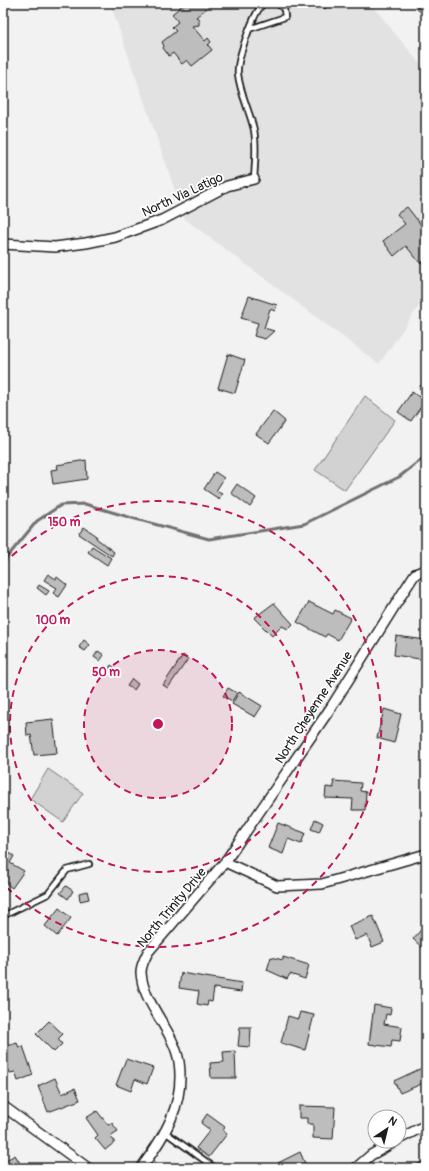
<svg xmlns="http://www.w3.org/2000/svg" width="429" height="1171" viewBox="0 0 429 1171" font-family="Pangolin,sans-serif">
	<rect width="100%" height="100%" fill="#f2f2f2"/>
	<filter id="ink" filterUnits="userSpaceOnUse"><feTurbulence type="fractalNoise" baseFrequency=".025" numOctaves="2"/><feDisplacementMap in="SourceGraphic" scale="8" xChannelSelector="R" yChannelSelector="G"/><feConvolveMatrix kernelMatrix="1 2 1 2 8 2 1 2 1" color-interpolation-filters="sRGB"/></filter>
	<g filter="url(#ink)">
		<path fill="#e2e2e2" d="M110 3H370L426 71V296L379 364 185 219Z"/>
		<path fill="#d2d2d2" stroke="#777" d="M365 396 395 420 345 490 315 470Z
			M48 769 83 793 63 822 30 799Z"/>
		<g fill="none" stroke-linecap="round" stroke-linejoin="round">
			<path stroke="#707070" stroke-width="3" d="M3 562 37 521 61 505 85 504 132 518 209 539 304 524 399 477 426 456"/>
		</g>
		<path fill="#bdbdbd" stroke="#1c1c1c" d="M185 3H213L196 17 199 19V25L192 26 205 41 208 38 211 42 208 45 212 50 192 66 187 60 182 64 173 53 169 56 163 48 164 46 162 42 176 31 172 27 178 22 172 14Z
			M314 3H325L324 4 327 7 325 9 322 6 319 8Z
			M420 3H426L422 13 417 9Z
			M407 207 426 231V260L420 263 406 246 394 256 383 241 405 224 397 214Z
			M249 296 277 305 275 311 270 309 264 328 274 331 265 339 254 336 258 323 241 318Z
			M228 354 245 360 235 393 218 388Z
			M424 381 426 383V393L419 388Z
			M412 392 425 401 411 421 398 412Z
			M273 411 285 421 269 443 256 434Z
			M86 460 87 479 53 484 51 470 58 469 57 465Z
			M215 472 224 478 216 491 222 494 219 499 204 489Z
			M237 484 256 498 250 507 231 493Z
			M84 527 97 536 96 538 114 552 112 556 79 534Z
			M92 546 111 558 107 565 88 552Z
			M48 574 56 579 57 577 67 585 59 597 53 593 57 588 44 580Z
			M39 585 49 591 46 595 37 588Z
			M309 602 333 614 335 610 351 618 338 640 327 634 325 637 297 622Z
			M274 603 293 624 288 629 282 626 272 636 254 618Z
			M396 636 426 640V660L394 655Z
			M84 640 90 645 85 651 79 647Z
			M98 651 104 655 100 661 94 657Z
			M183 655 188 659 168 688 163 685Z
			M111 665 120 672 116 676 108 670Z
			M132 679 138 684 134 690 127 686Z
			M228 688 237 693 232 701 223 696Z
			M239 692 262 706 255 717 232 704Z
			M384 709 401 714 394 743 377 738Z
			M53 719 57 753 34 755 31 735 27 736 26 722Z
			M333 781 361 783 360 791 366 792 365 810H352L353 799 325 798 326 787 334 788Z
			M315 819 323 823 319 832 311 829Z
			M278 823 305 833 301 844 288 839 283 854 268 848Z
			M5 850 14 856 10 863 24 871 12 888 3 881V854Z
			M66 886 73 891 68 899 60 893Z
			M87 891 89 899 80 901 79 893Z
			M59 908 71 918 57 936 45 926Z
			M373 916 384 942 372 947 367 935 355 940 349 926Z
			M426 924V951L413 939Z
			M271 957 283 960V957L309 965 305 979 290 974 287 979 267 970Z
			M181 973 242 983 241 992 214 988 212 1002 208 1001 207 1006 197 1004 199 991 179 988Z
			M374 1005 391 1008 390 1015 386 1014 384 1024 402 1027 400 1041 392 1040 391 1047 369 1044Z
			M300 1012 314 1015 305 1050 281 1043 288 1016 298 1019Z
			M49 1021 63 1034 58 1039 62 1044 54 1052 36 1034Z
			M240 1027H251L250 1047 238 1046Z
			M17 1043 19 1048 23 1046 33 1075 18 1081 15 1072 10 1073 3 1049V1047Z
			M235 1051 236 1078H211L210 1063 224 1062 223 1052Z
			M126 1059 153 1068 147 1084 135 1079 131 1091 116 1085Z
			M426 1066V1082L400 1093 394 1081Z
			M55 1078 62 1094 75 1088 80 1100 48 1112 38 1086Z
			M299 1106 335 1107 333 1139 313 1138V1124H307V1118H299Z
			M97 1111 108 1125 112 1123 118 1131 110 1136 115 1142 105 1150 95 1138 98 1135 86 1118Z
			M207 1114 225 1127 223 1131 227 1134 209 1157 196 1148 210 1130 201 1123Z
			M300 1152 307 1168H280L278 1163Z
			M15 1155 23 1168H3V1162Z
			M425 1161 426 1168H415L414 1166Z"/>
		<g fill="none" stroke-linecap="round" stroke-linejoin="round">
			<defs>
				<path id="lane" d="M249 29 285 17 284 9 277 3
					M254 179C255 163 257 147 254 130 250 112 240 93 238 74 236 61 254 11 264 3
					M3 916 48 894 67 870 89 864
					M165 1132 215 1168"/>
				<path id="street" d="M3 244 55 247 86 243 115 237 162 220 227 186 254 179
					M225 862 277 886 322 884 426 854
					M3 1106 88 1168
					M399 1139 426 1125
					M141 1168C165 1136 185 1103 179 1062 174 1030 142 1003 141 972 141 965 145 958 148 952L225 862 332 706 404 591 415 574 426 570
					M356 1168 371 1155 396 1141"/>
			</defs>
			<use href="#lane" stroke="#1c1c1c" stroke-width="8"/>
			<use href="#street" stroke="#1c1c1c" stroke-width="12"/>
			<use href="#lane" stroke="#fff" stroke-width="4.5"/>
			<use href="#street" stroke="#fff" stroke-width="9"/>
		</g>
	</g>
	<circle cx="158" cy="724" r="74" fill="#c2185b" fill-opacity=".12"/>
	<g fill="none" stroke="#c2185b" stroke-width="2" stroke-dasharray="7 5">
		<circle cx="158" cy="724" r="74"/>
		<circle cx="158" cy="724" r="148"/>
		<path d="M3 564A223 223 0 1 1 3 884"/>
	</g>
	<g text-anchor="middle" stroke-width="3.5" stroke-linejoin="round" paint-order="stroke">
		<g font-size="13" fill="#1c1c1c" stroke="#fff">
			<text transform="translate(182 194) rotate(-25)" y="5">North Via Latigo</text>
			<text transform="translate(313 707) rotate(-57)" y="5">North Cheyenne Avenue</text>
			<text transform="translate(171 907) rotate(-50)" y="5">North Trinity Drive</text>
		</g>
	</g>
	<circle cx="158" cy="724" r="6" fill="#c2185b" stroke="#fff" stroke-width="2"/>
	<g font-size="12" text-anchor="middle" font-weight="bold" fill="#c2185b" stroke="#fff" stroke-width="3.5" stroke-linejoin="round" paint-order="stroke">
		<text x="64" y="526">150 m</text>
		<text x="53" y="624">100 m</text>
		<text x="106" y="676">50 m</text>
	</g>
	<rect width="429" height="1171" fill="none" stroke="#fff" stroke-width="16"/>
	<rect x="8" y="8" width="413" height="1155" fill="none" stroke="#1c1c1c" stroke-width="1.5" filter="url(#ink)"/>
	<g transform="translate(387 1129) rotate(35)"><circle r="19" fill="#ffffff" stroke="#a4a4a4"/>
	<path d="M0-3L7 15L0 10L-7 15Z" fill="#1c1c1c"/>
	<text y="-6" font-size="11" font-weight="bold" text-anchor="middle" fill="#1c1c1c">N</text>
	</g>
</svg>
